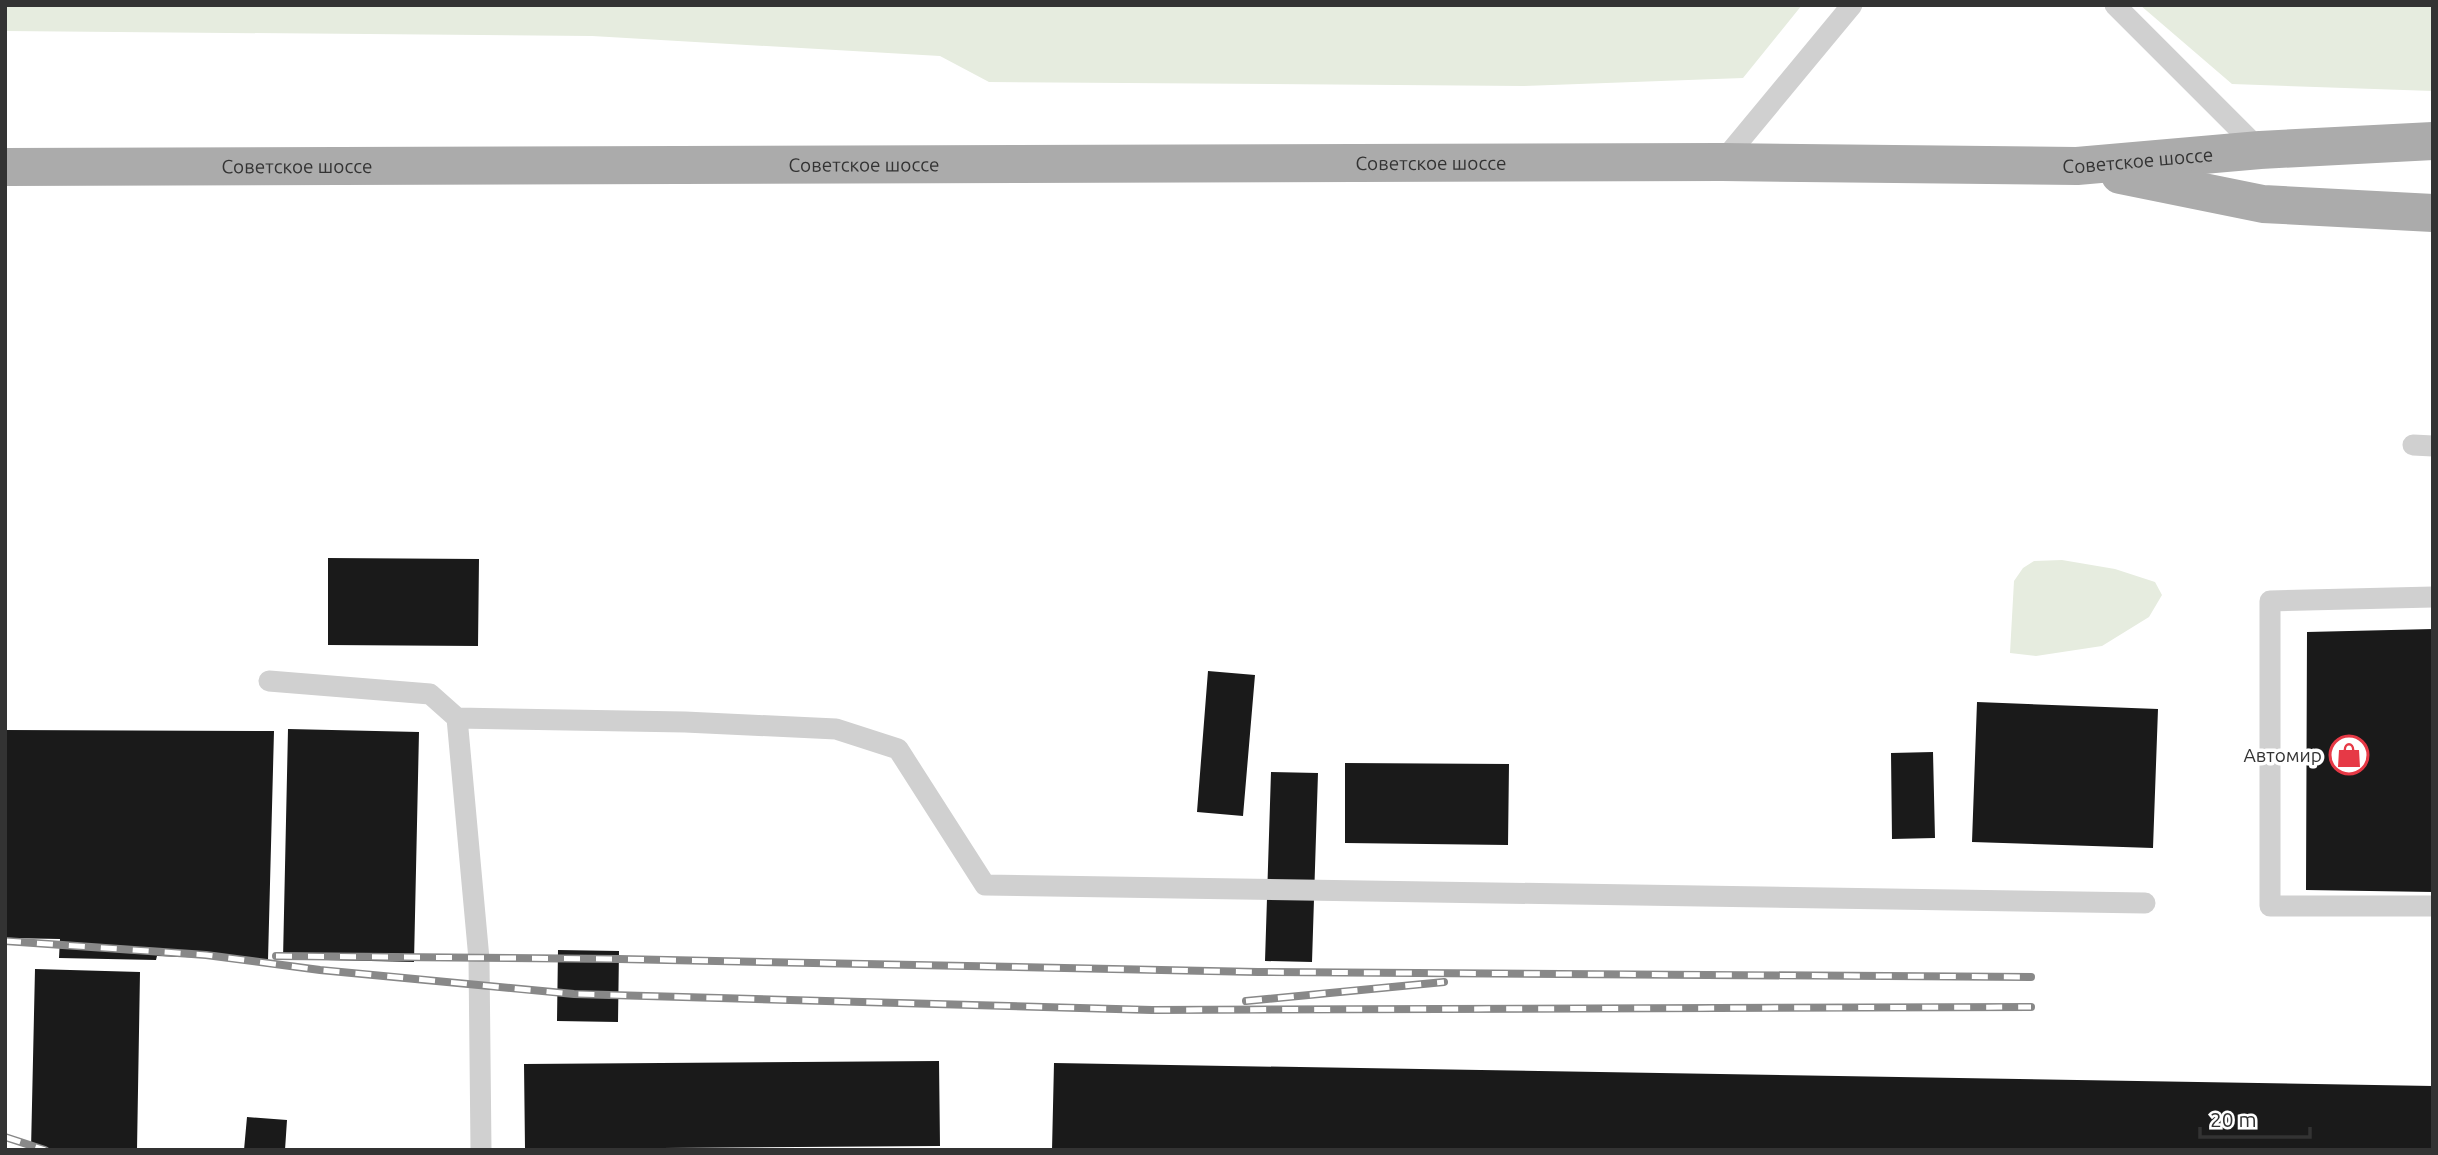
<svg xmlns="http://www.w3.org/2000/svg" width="2438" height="1155" viewBox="0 0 2438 1155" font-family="Ubuntu,sans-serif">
	<rect width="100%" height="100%" fill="#fff"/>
	<path fill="#e6ecdf" d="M5 5H1802L1743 78 1524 86 989 82 940 56 592 36 5 31Z
		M2140 5H2433V91L2232 84Z
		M2062 560 2115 569 2155 582 2162 595 2149 617 2102 646 2036 656 2010 653 2014 581 2023 568 2034 561Z"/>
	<path fill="#1a1a1a" d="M328 558 479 559 478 646 328 645Z
		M2433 629V892L2306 890 2307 632Z
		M1208 671 1255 675 1243 816 1197 812Z
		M1977 702 2158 709 2153 848 1972 842Z
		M288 729 419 732 414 962 283 959Z
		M5 730 274 731 268 960 157 956 156 960 59 958 60 939 5 938Z
		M1933 752 1935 838 1892 839 1891 753Z
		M1345 763 1509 764 1508 845 1345 843Z
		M1271 772 1318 773 1312 962 1265 961Z
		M558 950 619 951 618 1022 557 1021Z
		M35 969 140 972 137 1150H31Z
		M939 1061 940 1146 525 1149 524 1064Z
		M1054 1063 2433 1086V1150H1052Z
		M247 1117 287 1120 285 1150H244Z"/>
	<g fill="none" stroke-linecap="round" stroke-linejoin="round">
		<path stroke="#d0d0d0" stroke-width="21" d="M2115 5 2260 150
			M1722 162 1852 5
			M2413 445 2433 446
			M2433 597 2270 601V906H2433
			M269 681 430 694 457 718 685 722 836 729 898 749 985 885 2145 903
			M457 718 479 959 481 1150"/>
		<g stroke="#ababab" stroke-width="38">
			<path id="s1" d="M5 167 1722 162 2077 166 2260 150 2433 141"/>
			<path d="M2120 175 2263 204 2433 213"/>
		</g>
		<defs>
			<path id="rail" d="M5 941 206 955 320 970 574 994 1152 1010 2031 1007
				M276 956 619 959 1258 972 2031 977
				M1246 1001 1444 982
				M5 1137 45 1150"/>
		</defs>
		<use href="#rail" stroke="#888" stroke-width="8"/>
		<use href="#rail" stroke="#fff" stroke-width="5" stroke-dasharray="16" stroke-linecap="butt"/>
	</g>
	<defs>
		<symbol id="shop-ring" viewBox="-11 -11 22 22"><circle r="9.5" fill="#fff" stroke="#e63946" stroke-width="1.5"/><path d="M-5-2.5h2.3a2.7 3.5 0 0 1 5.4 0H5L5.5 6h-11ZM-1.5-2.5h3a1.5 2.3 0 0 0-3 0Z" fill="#e63946"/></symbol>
	</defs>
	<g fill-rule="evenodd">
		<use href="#shop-ring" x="2327" y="733" width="44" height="44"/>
	</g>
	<g text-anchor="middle" stroke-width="7" stroke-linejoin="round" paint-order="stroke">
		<g font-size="19" fill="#333" stroke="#fff">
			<text dy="7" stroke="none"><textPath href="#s1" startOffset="2133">Советское шоссе</textPath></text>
			<text dy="7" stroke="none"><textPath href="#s1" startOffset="1426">Советское шоссе</textPath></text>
			<text dy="7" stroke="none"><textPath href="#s1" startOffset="859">Советское шоссе</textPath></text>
			<text dy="7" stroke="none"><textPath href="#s1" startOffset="292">Советское шоссе</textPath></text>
		</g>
		<g font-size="19" fill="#333" stroke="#fff" text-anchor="end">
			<text x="2322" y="762">Автомир</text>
		</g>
	</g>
	<rect width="2438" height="1155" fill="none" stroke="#333333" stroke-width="14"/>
	<path d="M2200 1127v10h110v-10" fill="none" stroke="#333333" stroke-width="3.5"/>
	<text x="2210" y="1127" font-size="21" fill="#333333" stroke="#ffffff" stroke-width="5" paint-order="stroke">20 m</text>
</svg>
